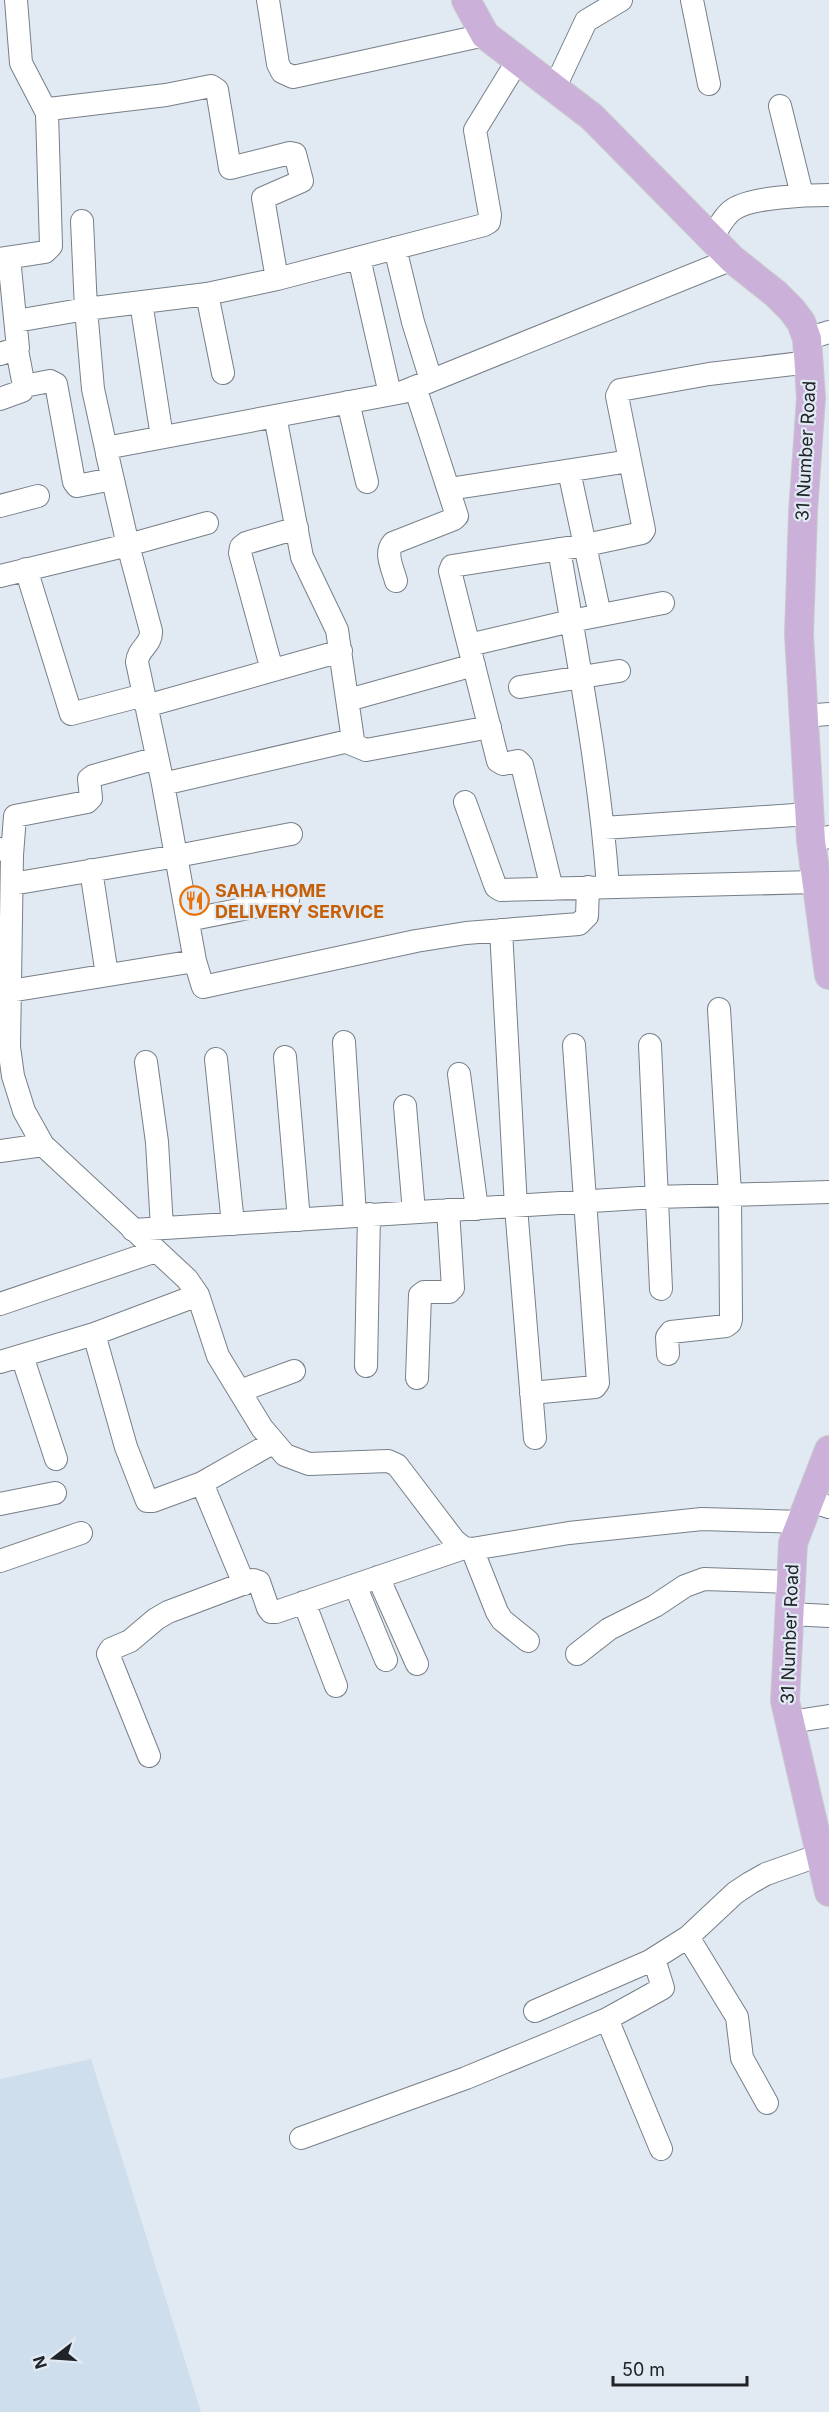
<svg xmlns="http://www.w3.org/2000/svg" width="829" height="2412" viewBox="0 0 829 2412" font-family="Inter,sans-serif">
	<rect width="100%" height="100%" fill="#e1eaf3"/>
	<path fill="#cfdeed" d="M91 2059 201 2412H0V2079Z"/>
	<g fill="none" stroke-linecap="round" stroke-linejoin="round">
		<defs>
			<path id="minor" d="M16 0 21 63 47 113
				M268 0 278 64 282 72 293 77 485 35
				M692 0 709 84
				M555 87 586 21 621 0
				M780 106 802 195
				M82 221 86 309 93 389 107 453
				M711 239C718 229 724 215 734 209 752 197 807 195 829 195
				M395 248 413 322 431 380
				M359 258 390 394
				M0 259 45 252 51 246 47 113 49 109 166 95 211 86 217 90 230 168 290 153 295 154 302 181 263 198 277 279
				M207 294 223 373
				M141 302 162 437
				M16 321 86 309 207 294 277 279 484 225 489 222 490 215 475 130 518 60
				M807 339 829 332
				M0 354 18 348 9 258
				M24 386 50 381 56 384 74 482 77 486 112 479
				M0 399 22 391 24 386 17 350
				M348 402 367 482
				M569 471 600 615
				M449 489 630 461
				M0 506 38 496
				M207 523 128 545 151 631C152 645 138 648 137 662L163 784 195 961 203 987 416 941 466 933 579 924 587 916 588 887
				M559 549C578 661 600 773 608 887
				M26 569 71 714 144 695
				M0 576 128 545 107 454 111 447 403 392 732 259
				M396 581C393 569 384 553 393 543L454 519 457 516 415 387
				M469 645 571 621 663 603
				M272 670 240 553 241 547 246 543 297 528
				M520 687 619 671
				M348 700 474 665
				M146 706 341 651
				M804 716 829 714
				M349 743 366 750 490 727
				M163 784 353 740 337 630 302 557 275 416
				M465 802 494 882 496 887 501 890 816 882
				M604 828 809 814
				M811 841 829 837
				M0 849 10 852 12 855 9 1047 13 1076 24 1111 43 1145 187 1279 198 1295 218 1356 262 1428 285 1455 309 1464 388 1461 397 1465 454 1540 464 1548 472 1549 569 1533 702 1519 801 1522
				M12 855 15 816 87 802 91 798 89 779 93 776 157 758
				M91 870 107 975
				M12 884 177 856 291 834
				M552 889 522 765 518 761 503 764 498 761 450 571 452 566 586 545 642 533 644 530 617 396 620 390 709 374 810 362
				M188 920 288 900
				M501 930 516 1207 535 1438
				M10 991 195 961
				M344 1042 355 1215
				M650 1045 661 1289
				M285 1057 299 1220
				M216 1059 233 1224
				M146 1062 157 1142 162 1228
				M459 1074 477 1209
				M405 1106 414 1212
				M0 1151 43 1145
				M133 1230 656 1197 829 1192
				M0 1304 156 1251
				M94 1334 126 1447 147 1501H153L202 1483
				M668 1354 667 1337 671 1332 726 1326 730 1323 731 1319 730 1194 719 1009
				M22 1356 56 1459
				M0 1362 94 1334 198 1295
				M366 1366 369 1214
				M417 1378 420 1295 424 1292H449L453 1288 448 1210
				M240 1391 294 1371
				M531 1393 595 1387 598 1383 574 1045
				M810 1501 829 1507
				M0 1504 55 1493
				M472 1549 497 1612 502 1620 528 1641
				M0 1561 81 1533
				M378 1577 417 1664
				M244 1584 202 1483 274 1442
				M355 1585 386 1660
				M304 1602 336 1686
				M789 1614 829 1616
				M577 1654 609 1629 655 1606 685 1586 704 1579 791 1582
				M790 1722 829 1716
				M149 1756 108 1654 111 1649 130 1641 156 1619 168 1612 253 1580 259 1582 268 1608 271 1612H276L464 1548
				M688 1937 737 2017 742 2058 767 2103
				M535 2011 650 1961 688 1937 735 1893 750 1883 766 1874 820 1855
				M607 2019 661 2149
				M301 2138 466 2078 558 2040 607 2019 663 1988 654 1959"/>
			<path id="major" d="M466 0 485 35 592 117 732 259 776 294 792 310 801 322 807 339 811 398 803 512 799 635 811 841 829 975
				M829 1450 793 1543 785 1701 829 1892"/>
		</defs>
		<use href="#minor" stroke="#777f88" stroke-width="24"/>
		<use href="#major" stroke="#c9cacb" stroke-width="30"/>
		<use href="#minor" stroke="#fff" stroke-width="22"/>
		<use href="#major" stroke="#cbb1d9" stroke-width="28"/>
	</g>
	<defs>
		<symbol id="restaurant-ring" viewBox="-11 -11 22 22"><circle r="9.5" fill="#e1eaf3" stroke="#e8710a" stroke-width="1.5"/><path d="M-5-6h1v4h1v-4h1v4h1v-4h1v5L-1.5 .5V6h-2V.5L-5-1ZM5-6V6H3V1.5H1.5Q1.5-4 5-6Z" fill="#e8710a"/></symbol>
	</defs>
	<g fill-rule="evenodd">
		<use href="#restaurant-ring" x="178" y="884" width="33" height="33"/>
	</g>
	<g text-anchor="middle" stroke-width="4.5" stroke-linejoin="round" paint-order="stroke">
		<g font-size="18" fill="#202327" stroke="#e1eaf3">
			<text transform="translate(806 451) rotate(-87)" y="6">31 Number Road</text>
			<text transform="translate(790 1634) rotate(-88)" y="6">31 Number Road</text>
		</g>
		<g font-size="18" font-weight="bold" fill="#c56008" stroke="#e1eaf3" text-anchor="start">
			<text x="215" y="897">SAHA HOME<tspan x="215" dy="21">DELIVERY SERVICE</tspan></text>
		</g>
	</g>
	<g transform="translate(54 2358) rotate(253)" stroke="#e1eaf3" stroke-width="4.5" paint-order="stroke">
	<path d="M0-4.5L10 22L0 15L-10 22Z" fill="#202327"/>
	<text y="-9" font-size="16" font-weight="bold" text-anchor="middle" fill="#202327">N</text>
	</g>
	<path d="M613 2376v9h134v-9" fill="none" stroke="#202327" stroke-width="3"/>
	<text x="622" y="2376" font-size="18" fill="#202327" stroke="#e1eaf3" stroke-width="4.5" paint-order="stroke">50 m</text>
</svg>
